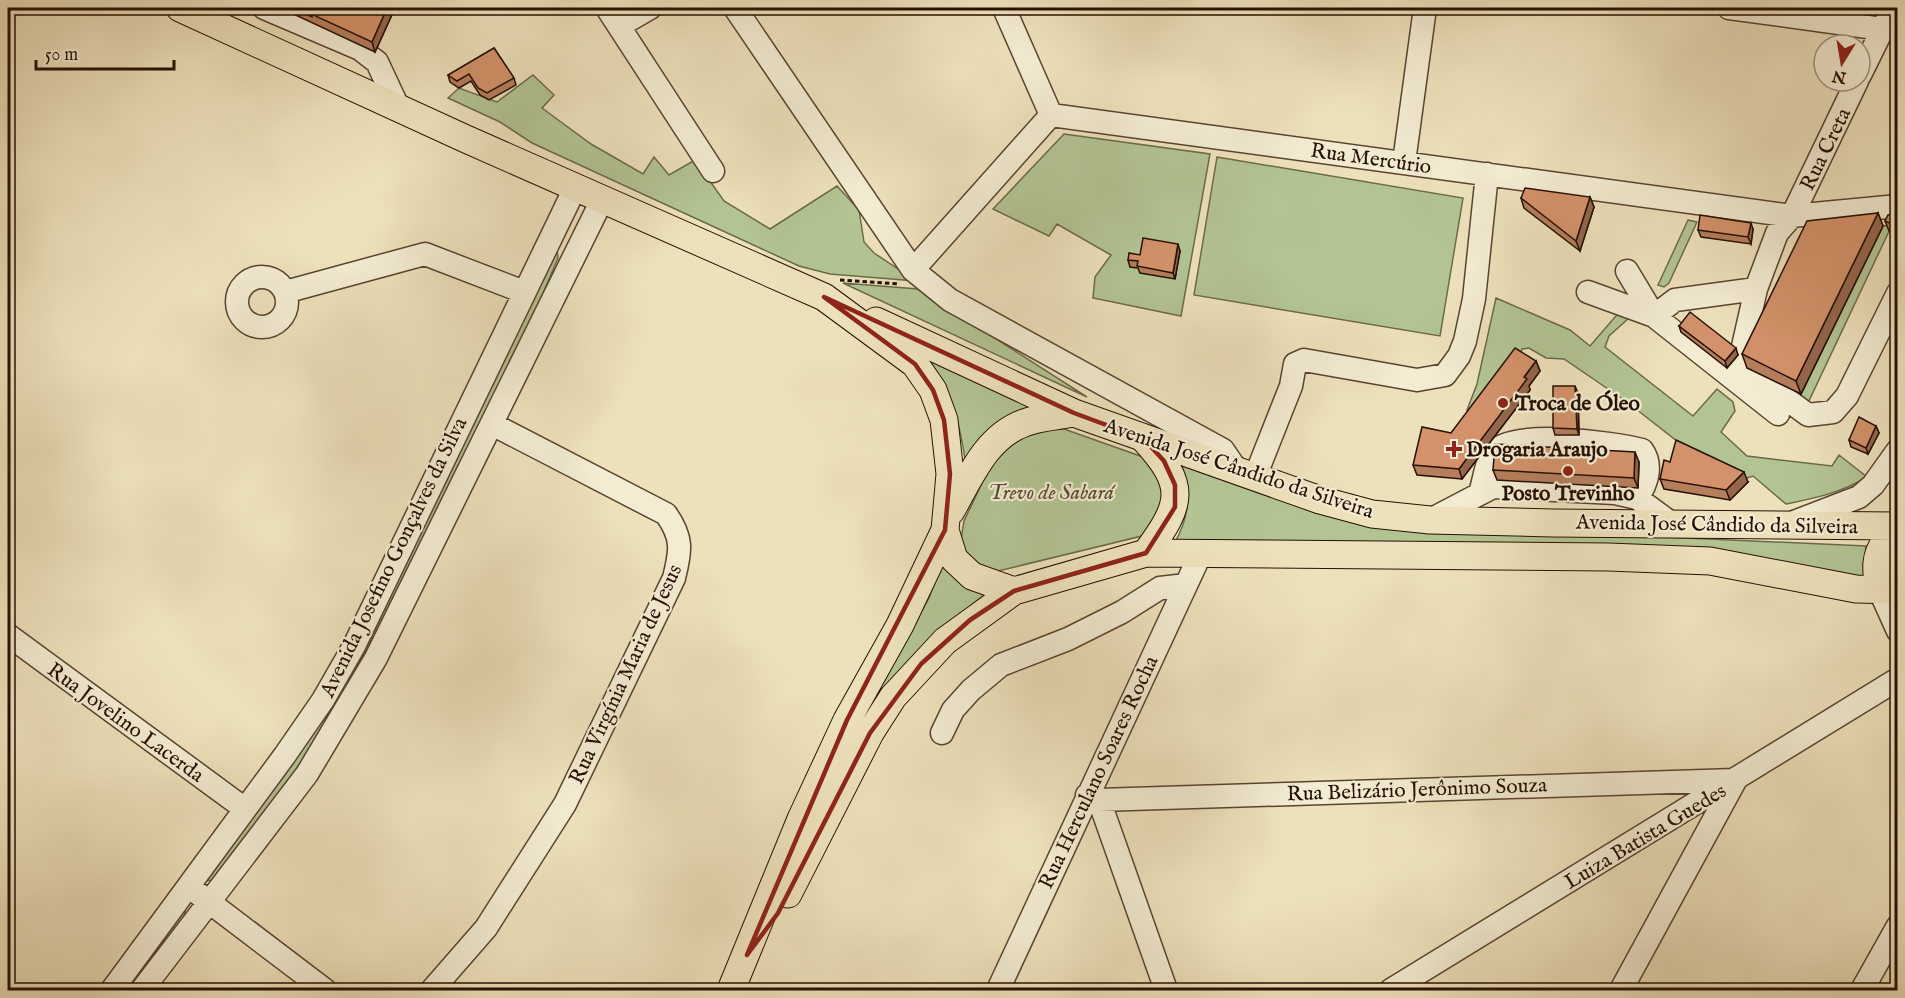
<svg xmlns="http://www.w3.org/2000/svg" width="1905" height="998" viewBox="0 0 1905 998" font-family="'IM FELL English',serif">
	<rect width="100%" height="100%" fill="#ede1bb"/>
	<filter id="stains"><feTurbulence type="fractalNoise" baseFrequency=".00333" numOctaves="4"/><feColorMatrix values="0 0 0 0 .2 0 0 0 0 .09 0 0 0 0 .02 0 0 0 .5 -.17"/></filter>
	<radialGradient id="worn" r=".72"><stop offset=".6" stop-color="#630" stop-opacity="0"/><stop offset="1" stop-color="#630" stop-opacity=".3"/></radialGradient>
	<path fill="#b3c493" stroke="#6c6a4a" stroke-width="1.5" d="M533 75 554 95 542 108 591 144 643 174 654 157 669 175 695 160 724 201 770 229 837 186 859 210 864 242 874 253 916 281 830 274 799 266 532 143 500 122 448 98 459 88 497 102Z
		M1064 134 1210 154 1181 316 1093 298 1095 277 1111 255 1057 224 1049 236 993 209Z
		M1217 157 1463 198 1440 336 1194 295Z
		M1688 220 1697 222 1669 283 1664 287 1658 285Z
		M1892 225 1807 405 1781 384 1801 394 1883 226Z
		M557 249 558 258 535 312 372 645 302 761 212 881 208 880 206 877 265 799Z
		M843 283 918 289 1087 397Z
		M1496 298 1570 330 1590 346 1621 310 1629 318 1609 336 1605 347 1693 416 1717 389 1733 402 1735 411 1721 432 1747 456 1832 466 1839 455 1867 477C1841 493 1815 498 1786 504L1753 476 1744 479 1677 441 1627 402 1564 359 1546 358 1529 348 1522 349 1519 358 1477 416 1467 410 1477 384Z
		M925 356 1035 407 966 465C960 425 952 387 925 356Z
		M1043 429H1064L1143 457 1169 495 1146 535 994 572 967 558 961 540 964 521 983 481 999 455 1013 440Z
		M1180 461 1329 515 1640 536 1866 546 1864 579 1174 544C1190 516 1192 491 1180 461Z
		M943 558 959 582 985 594 939 632 839 762 929 598Z
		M181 911H185V916L129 990H120Z"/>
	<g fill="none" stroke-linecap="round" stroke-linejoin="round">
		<defs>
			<path id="minor" d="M264 8 360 49 377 62 398 107
				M607 8 713 171
				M735 8 913 270 950 300 1223 450 1236 469
				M1004 8 1051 115
				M1729 8 1882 29
				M619 26 650 8
				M1860 75 1893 8
				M1857 81 1792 216 1777 233 1756 289 1739 364 1808 415 1833 412 1847 396 1898 293
				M1051 115 1792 216 1898 206
				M1404 162 1425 8
				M913 270 1051 115
				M1627 271 1654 316 1778 414
				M237 302a25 25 0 1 1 50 0a25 25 0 1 1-50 0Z
				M285 292 425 254 524 292
				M1588 292 1654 316 1675 300 1756 289
				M1255 477 1291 386 1295 364 1304 360 1417 380 1445 375 1459 356 1465 341 1474 299 1487 174
				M1480 493C1484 481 1486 462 1493 453 1509 428 1615 443 1642 450 1653 465 1647 484 1637 498
				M1430 520 1493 487 1615 493 1637 498 1671 523
				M1794 522 1859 497 1873 485 1898 450
				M1879 589 1898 631
				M8 635 245 809
				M942 733 953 710 971 690 1001 665 1068 639 1122 612 1160 588 1186 585
				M1087 795 1099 800 1166 990
				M1099 800 1735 780
				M196 892 325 990
				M112 990 285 755 323 700 354 646 575 188
				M142 990 307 774 376 658 602 200
				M432 990 486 928 565 804 674 578C681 550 683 538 666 514L492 424
				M998 990 1200 555
				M1391 990 1898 679
				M1621 990 1735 781
				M1862 990 1898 926"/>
			<path id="major" d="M180 8 466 139 824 297 915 364 933 390 944 420 950 474 945 530 900 625 847 720 801 819 731 990
				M876 321 1074 413 1320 500 1372 514 1430 520 1553 523 1898 526
				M1144 439C1187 486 1183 503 1146 553
				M951 511C970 477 986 437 1024 423 1039 417 1058 416 1074 413
				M945 530 954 559 972 576 1014 591
				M1879 589C1876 571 1874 556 1886 541L1898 539
				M788 894 870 733 893 697 945 641 1014 591 1146 553 1608 557 1710 561 1856 589 1898 590"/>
		</defs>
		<use href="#minor" stroke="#584430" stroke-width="25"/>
		<use href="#major" stroke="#261002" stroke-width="29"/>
		<path stroke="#261002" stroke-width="3" stroke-dasharray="4.5 3" stroke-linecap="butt" d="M840 280 899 284"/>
		<use href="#minor" stroke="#f3ecd3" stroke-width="22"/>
		<use href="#major" stroke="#ede1bb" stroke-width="27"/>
	</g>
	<path fill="#b57e5c" stroke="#261002" stroke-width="1.5" d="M287 8H395L375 52 289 12Z
		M494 48 514 78 516 85 489 100 480 95 471 81 459 88 450 82 448 75Z
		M1590 197 1594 207 1580 251 1524 208 1521 198Z
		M1878 213 1883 226 1801 394 1747 368 1742 354Z
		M1898 214V236L1889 231 1885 221Z
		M1753 229 1751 244 1701 237 1698 230Z
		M1180 251 1175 279 1140 273 1138 268 1130 267 1128 260Z
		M1679 326 1738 355 1727 368 1681 332Z
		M1536 361 1540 371 1529 386 1530 390 1462 479 1417 475 1413 465Z
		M1578 393 1579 435H1555L1553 428Z
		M1876 426 1879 433 1868 454 1851 447 1849 440Z
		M1639 462 1638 488 1497 480 1493 470Z
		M1660 479 1748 482 1730 500 1664 489Z"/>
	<path fill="#94664b" stroke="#261002" stroke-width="1.5" d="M387 8H395L375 52 372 42Z
		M1590 197 1594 207 1580 251 1576 241Z
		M1878 213 1883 226 1801 394 1796 381Z
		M1751 223 1753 229 1751 244 1748 237Z
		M1178 244 1180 251 1175 279 1173 273Z
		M1736 348 1738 355 1727 368 1725 361Z
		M1536 361 1540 371 1529 386 1530 390 1462 479 1459 469Z
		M1575 386 1578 393 1579 435 1577 429Z
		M1876 426 1879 433 1868 454 1866 448Z
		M1635 452 1639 462 1638 488 1634 478Z
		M1744 472 1748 482 1730 500 1726 490Z"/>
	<path fill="#d3926b" stroke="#261002" stroke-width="1.5" d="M291 8H314L311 14 312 17Z
		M314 8H387L372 42 311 14Z
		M494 48 514 78 487 93 478 88 469 74 457 81 448 75Z
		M1525 188 1590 197 1576 241 1521 198Z
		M1878 213 1796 381 1742 354 1807 221Z
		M1898 214V227L1885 221 1888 215Z
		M1700 215 1751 223 1748 237 1698 230Z
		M1143 238 1178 244 1173 273 1137 266 1138 261 1128 260 1129 253 1140 255Z
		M1690 312 1736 348 1725 361 1679 326Z
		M1515 348 1536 361 1524 377 1527 379 1459 469 1413 465 1422 427 1451 433Z
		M1553 386H1575L1577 429 1553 428Z
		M1859 417 1876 426 1866 448 1849 440Z
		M1676 440 1744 472 1726 490 1660 479 1664 460 1670 462Z
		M1495 444 1635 452 1634 478 1493 470Z"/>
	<path fill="none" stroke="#8f2418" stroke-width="4.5" stroke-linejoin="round" d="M824 297 1074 413 1144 439 1164 461 1175 485V507L1146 553 1014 591 970 620 921 664 870 733 778 913 747 955 847 720 945 530 950 474 944 420 933 390 915 364Z"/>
	<g fill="#8f2418" stroke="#f3ecd3" stroke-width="2">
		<circle cx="1503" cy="403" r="6"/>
		<path d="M1451 440h6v6h6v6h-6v6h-6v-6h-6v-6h6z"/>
		<circle cx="1568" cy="471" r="6"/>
	</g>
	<g text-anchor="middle" stroke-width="4.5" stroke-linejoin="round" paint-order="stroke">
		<g font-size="21" fill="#261002" stroke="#f3ecd3">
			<text transform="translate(1825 149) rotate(-64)" y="7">Rua Creta</text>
			<text transform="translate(1371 158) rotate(8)" y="7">Rua Mercúrio</text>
			<text transform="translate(1239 468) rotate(18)" y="7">Avenida José Cândido da Silveira</text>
			<text transform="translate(1717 524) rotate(1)" y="7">Avenida José Cândido da Silveira</text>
			<text transform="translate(393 557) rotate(-64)" y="7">Avenida Josefino Gonçalves da Silva</text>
			<text transform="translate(625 674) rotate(-65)" y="7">Rua Virgínia Maria de Jesus</text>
			<text transform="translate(126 722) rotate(36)" y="7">Rua Jovelino Lacerda</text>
			<text transform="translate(1098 772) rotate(-65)" y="7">Rua Herculano Soares Rocha</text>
			<text transform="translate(1417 789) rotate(-2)" y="7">Rua Belizário Jerônimo Souza</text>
			<text transform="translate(1645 836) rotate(-31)" y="7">Luiza Batista Guedes</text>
		</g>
		<g font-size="21" font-weight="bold" fill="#261002" stroke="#f3ecd3" text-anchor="start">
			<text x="1515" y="410">Troca de Óleo</text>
			<text x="1466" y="456">Drogaria Araujo</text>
			<text x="1568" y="500" text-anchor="middle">Posto Trevinho</text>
		</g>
		<g font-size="21" font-style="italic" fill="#574f35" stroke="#f3ecd3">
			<text x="1051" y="499">Trevo de Sabará</text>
		</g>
	</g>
	<rect width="1905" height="998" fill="none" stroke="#ede1bb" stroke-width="30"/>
	<rect x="9" y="9" width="1887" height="980" fill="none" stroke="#261002" stroke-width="3"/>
	<rect x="15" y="15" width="1875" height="968" fill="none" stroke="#261002" stroke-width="1.5"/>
	<g transform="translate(1842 63) rotate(191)"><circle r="28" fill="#f3ecd3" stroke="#a1947f" stroke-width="1.5"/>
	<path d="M0-4.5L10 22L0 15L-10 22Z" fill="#8f2418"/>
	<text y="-9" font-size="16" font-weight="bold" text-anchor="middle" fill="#261002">N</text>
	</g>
	<path d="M36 60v9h138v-9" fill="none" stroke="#261002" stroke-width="3"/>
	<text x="45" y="60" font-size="18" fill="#261002" stroke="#f3ecd3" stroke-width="4.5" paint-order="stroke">50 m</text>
	<rect width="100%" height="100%" filter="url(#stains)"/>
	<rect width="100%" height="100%" fill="url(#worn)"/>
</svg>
